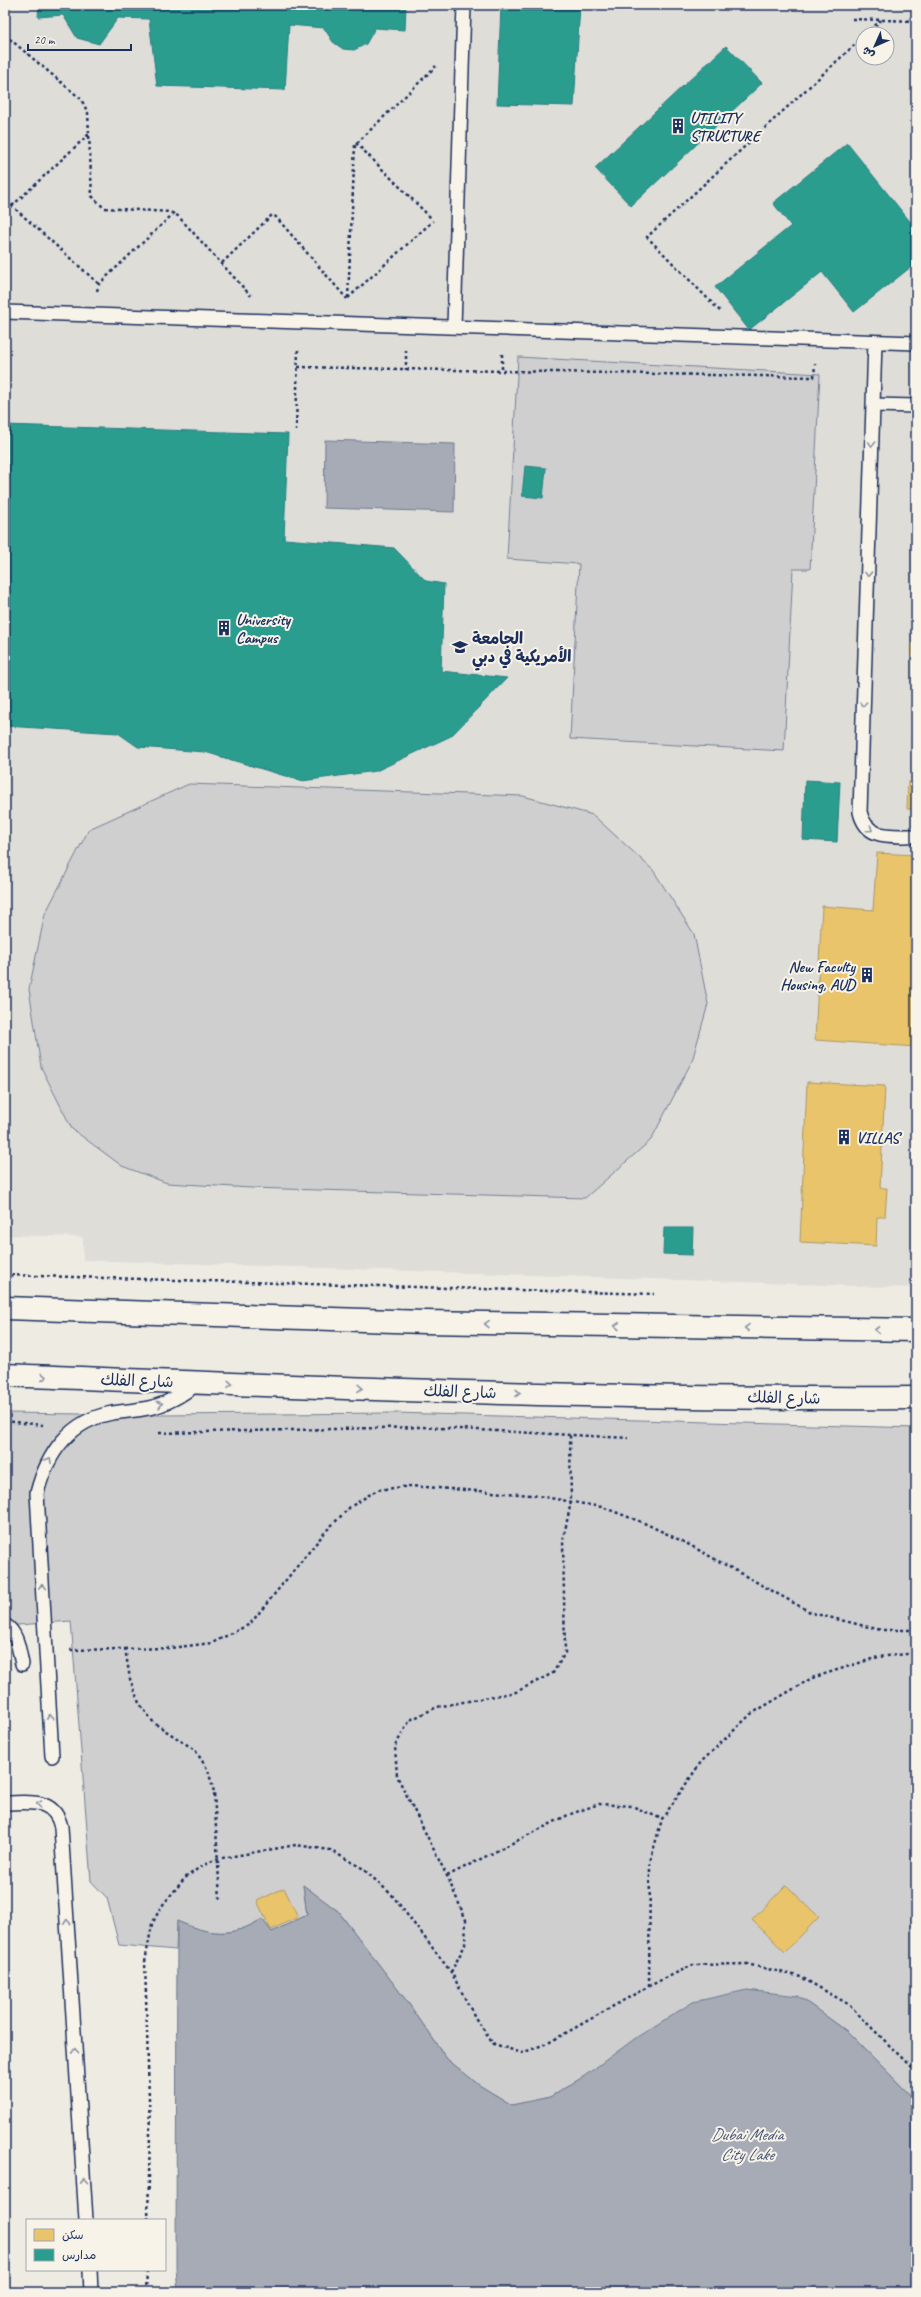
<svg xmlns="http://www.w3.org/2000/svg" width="921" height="2297" viewBox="0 0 921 2297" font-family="Caveat,'Playpen Sans Arabic',sans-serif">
	<rect width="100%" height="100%" fill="#eeebe2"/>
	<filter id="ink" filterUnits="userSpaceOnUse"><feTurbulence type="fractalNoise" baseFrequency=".025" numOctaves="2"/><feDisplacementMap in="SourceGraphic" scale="8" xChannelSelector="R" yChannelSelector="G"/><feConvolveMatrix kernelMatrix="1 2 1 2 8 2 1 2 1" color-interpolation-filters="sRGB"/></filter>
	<g filter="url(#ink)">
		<path fill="#deddd8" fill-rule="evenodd" d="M5 5H916V1288L83 1260V1237L5 1235ZM863 34H887V58H863Z"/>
		<path fill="#cfcfcf" stroke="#757f96" d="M518 357 820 374 810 569H793L784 751 570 739 579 564 507 559Z
			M189 784 523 796 593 815 653 870 694 934 708 1004 692 1061 651 1140 585 1198 251 1188 167 1183 122 1166 72 1129 41 1067 29 989 45 914 89 829Z
			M5 1413 161 1415 395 1413 916 1428V2101L848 2032 798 1996 583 2077 550 2097 512 2105 479 2085 447 2059 409 2004 338 1911 303 1885 307 1915 272 1932 262 1919C232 1938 209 1935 177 1921L176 1950 119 1945 107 1898 91 1881 71 1621 5 1626Z"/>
		<path fill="#a6abb5" stroke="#6e7992" d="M325 440 455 444 454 512 324 508Z
			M303 1885 338 1911 409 2004 447 2059 479 2085 512 2105 550 2097 583 2077 637 2037 693 2002 747 1990 798 1996 848 2032 916 2101V2292H178L176 2267 177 1921C209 1935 232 1938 262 1919L272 1932 307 1915Z"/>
		<path fill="#e9c46a" stroke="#ab9766" d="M913 631H916V657H912Z
			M912 689H916V714H911Z
			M912 724H916V809H907L908 782H914L915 749H911Z
			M877 853 916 855V1047L815 1040 822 906 873 910Z
			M807 1082 885 1086 880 1188H887L885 1217H877L876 1246 800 1242Z
			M786 1885 819 1917 785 1952 752 1920Z
			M284 1888 298 1917 271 1930 257 1901Z"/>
		<path fill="#2a9d8f" stroke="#267c80" d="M39 5H406L405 30 375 28 366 44 354 50 343 49 333 42 324 28 289 25 285 90 157 86 149 19 118 18 99 44 77 38 63 15 38 17Z
			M501 5H580L574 106 497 104Z
			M706 5H762V9L706 8Z
			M726 46 762 83 631 206 595 168Z
			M847 143 916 229V263L854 312 822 272 749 330 715 287 791 226 773 203Z
			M5 425 288 434 284 539 394 548 426 581 444 584 441 671 507 678 451 736 376 771 302 781 205 752 138 747 118 733 5 726Z
			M525 466 546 468 543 498 522 496Z
			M805 780 840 782 837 842 803 840Z
			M664 1228H693L692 1255 663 1254Z"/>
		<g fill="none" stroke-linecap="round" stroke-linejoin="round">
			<defs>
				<path id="service" d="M5 312 916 343
					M454 327 464 5
					M875 342 860 812C867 841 891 835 916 836
					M874 405 916 406
					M5 1625C18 1633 19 1651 22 1664
					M52 1756 37 1493C47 1454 69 1421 112 1413 132 1410 153 1410 171 1400 180 1396 189 1389 197 1384
					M5 1803C30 1803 54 1797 61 1827L86 2220
					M90 2270 91 2292"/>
				<path id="tertiary" d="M5 1308 424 1322 916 1330
					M5 1375C308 1387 612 1400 916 1398"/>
			</defs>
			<use href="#service" stroke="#1b2f5e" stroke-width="16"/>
			<use href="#tertiary" stroke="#1b2f5e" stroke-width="25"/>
			<path stroke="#1b2f5e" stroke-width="2.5" stroke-dasharray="3 3" stroke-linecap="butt" d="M852 19 916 21
				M866 34 881 20
				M5 35 81 99 88 113 92 196 104 208 170 212 178 216 251 296
				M356 143 432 219
				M5 204 12 206 99 284
				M12 206 89 134
				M222 263 272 215 276 217 347 299
				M97 291 99 284 174 213
				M348 298 355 145 436 66
				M348 298 433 221
				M720 311 647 237 863 37
				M406 350V370
				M502 354V371
				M298 367 814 377 815 364
				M296 431 298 347
				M5 1275 654 1294
				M5 1421 43 1425
				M159 1433 422 1427 628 1438
				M125 1648 130 1679 139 1703 154 1723 195 1750 208 1770 214 1792 220 1900
				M70 1650 170 1648 212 1643 250 1624 326 1531 350 1507 377 1490 411 1486 532 1495 602 1507 644 1523 686 1543 812 1613 881 1630H916
				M447 1876 568 1815 599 1804 632 1806 662 1819
				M451 1972 465 1945 466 1920 447 1876 397 1776 395 1746 410 1720 437 1707 516 1692 553 1673 565 1653 563 1540 571 1502 570 1435
				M649 1986 650 1862 662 1819 701 1762 751 1714 812 1678 878 1657 916 1653
				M148 2220 150 2133 145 1962 152 1924 161 1907 185 1878 200 1867 217 1859 296 1845 330 1850 362 1868 392 1895 451 1972 476 2019 494 2044 522 2053 550 2042 649 1986 693 1965 747 1964 801 1977 848 2004 916 2072
				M146 2292 147 2270"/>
			<use href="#service" stroke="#f7f3e8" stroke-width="13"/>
			<use href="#tertiary" stroke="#f7f3e8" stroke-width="22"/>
		</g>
		<defs><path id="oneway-chevron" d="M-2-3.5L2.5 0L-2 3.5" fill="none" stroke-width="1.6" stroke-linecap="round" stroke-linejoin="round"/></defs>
		<g stroke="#8991a3">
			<use href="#oneway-chevron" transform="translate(872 444) rotate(92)"/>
			<use href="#oneway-chevron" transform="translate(868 574) rotate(92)"/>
			<use href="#oneway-chevron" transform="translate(863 704) rotate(92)"/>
			<use href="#oneway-chevron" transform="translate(870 829) rotate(35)"/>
			<use href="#oneway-chevron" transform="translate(487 1324) rotate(-179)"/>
			<use href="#oneway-chevron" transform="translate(617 1326) rotate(-179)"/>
			<use href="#oneway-chevron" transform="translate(747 1328) rotate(-179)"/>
			<use href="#oneway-chevron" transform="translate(877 1330) rotate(-180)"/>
			<use href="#oneway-chevron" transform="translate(44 1377) rotate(2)"/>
			<use href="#oneway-chevron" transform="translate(230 1384) rotate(2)"/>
			<use href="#oneway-chevron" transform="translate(360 1388) rotate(2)"/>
			<use href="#oneway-chevron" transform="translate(518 1393) rotate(1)"/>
			<use href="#oneway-chevron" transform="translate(160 1404) rotate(-17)"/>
			<use href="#oneway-chevron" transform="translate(49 1460) rotate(-61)"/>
			<use href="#oneway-chevron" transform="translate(42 1587) rotate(-93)"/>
			<use href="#oneway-chevron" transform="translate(50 1717) rotate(-93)"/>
			<use href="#oneway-chevron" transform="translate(39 1804) rotate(-171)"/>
			<use href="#oneway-chevron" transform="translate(67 1922) rotate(-94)"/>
			<use href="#oneway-chevron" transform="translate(75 2051) rotate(-94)"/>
			<use href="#oneway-chevron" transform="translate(84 2181) rotate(-94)"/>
		</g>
	</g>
	<defs>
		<symbol id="building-bare" viewBox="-9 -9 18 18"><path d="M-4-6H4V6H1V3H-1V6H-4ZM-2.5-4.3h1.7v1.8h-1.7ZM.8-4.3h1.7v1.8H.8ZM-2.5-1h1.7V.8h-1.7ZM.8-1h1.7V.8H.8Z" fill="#1b2f5e" stroke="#f7f3e8" stroke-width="2.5" paint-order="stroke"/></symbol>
		<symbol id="university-bare" viewBox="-9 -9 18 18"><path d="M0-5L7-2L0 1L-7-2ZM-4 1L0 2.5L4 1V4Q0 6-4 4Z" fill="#1b2f5e" stroke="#f7f3e8" stroke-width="2.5" paint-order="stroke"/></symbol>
	</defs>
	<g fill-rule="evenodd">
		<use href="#building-bare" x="667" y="115" width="22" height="22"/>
		<use href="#building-bare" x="213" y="617" width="22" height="22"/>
		<use href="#university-bare" x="449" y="636" width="22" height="22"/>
		<use href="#building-bare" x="856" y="964" width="22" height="22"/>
		<use href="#building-bare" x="833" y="1126" width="22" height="22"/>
	</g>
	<g text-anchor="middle" stroke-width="4" stroke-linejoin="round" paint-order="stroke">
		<g font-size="16" font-weight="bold" fill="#1b2f5e" stroke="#f7f3e8" text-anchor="start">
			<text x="690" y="123">UTILITY<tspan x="690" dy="18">STRUCTURE</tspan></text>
			<text x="236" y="625">University<tspan x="236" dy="18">Campus</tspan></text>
			<text x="472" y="644">الجامعة<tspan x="472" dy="18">الأمريكية في دبي</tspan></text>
			<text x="855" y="972" text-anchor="end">New Faculty<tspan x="855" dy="18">Housing, AUD</tspan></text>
			<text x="856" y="1143">VILLAS</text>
		</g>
		<g font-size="16" fill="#1b2f5e" stroke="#f7f3e8">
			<text transform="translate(137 1380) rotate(2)" y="6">شارع الفلك</text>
			<text transform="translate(460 1391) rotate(2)" y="6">شارع الفلك</text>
			<text transform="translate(784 1397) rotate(1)" y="6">شارع الفلك</text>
		</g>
		<g font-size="17" font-style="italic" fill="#455478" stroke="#f7f3e8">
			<text x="747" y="2140">Dubai Media<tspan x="747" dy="20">City Lake</tspan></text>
		</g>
	</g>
	<rect width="921" height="2297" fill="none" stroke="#f7f3e8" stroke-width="20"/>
	<rect x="10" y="10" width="901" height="2277" fill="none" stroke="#1b2f5e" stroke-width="1.5" filter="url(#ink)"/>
	<rect x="26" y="2219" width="140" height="52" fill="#f7f3e8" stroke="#9fa5b1"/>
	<rect x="34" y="2229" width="20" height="12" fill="#e9c46a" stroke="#9fa5b1"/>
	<text x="62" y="2239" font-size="12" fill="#1b2f5e">سكن</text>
	<rect x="34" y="2249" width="20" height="12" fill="#2a9d8f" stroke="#9fa5b1"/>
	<text x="62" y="2259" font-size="12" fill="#1b2f5e">مدارس</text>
	<g transform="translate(875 46) rotate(225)"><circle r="19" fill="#f7f3e8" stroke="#9fa5b1"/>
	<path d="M0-3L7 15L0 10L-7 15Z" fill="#1b2f5e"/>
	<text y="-6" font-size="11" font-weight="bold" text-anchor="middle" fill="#1b2f5e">ش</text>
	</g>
	<path d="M28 44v6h103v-6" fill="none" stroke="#1b2f5e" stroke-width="2"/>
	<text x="34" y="44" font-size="12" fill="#1b2f5e" stroke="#f7f3e8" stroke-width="3" paint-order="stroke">20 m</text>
</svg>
